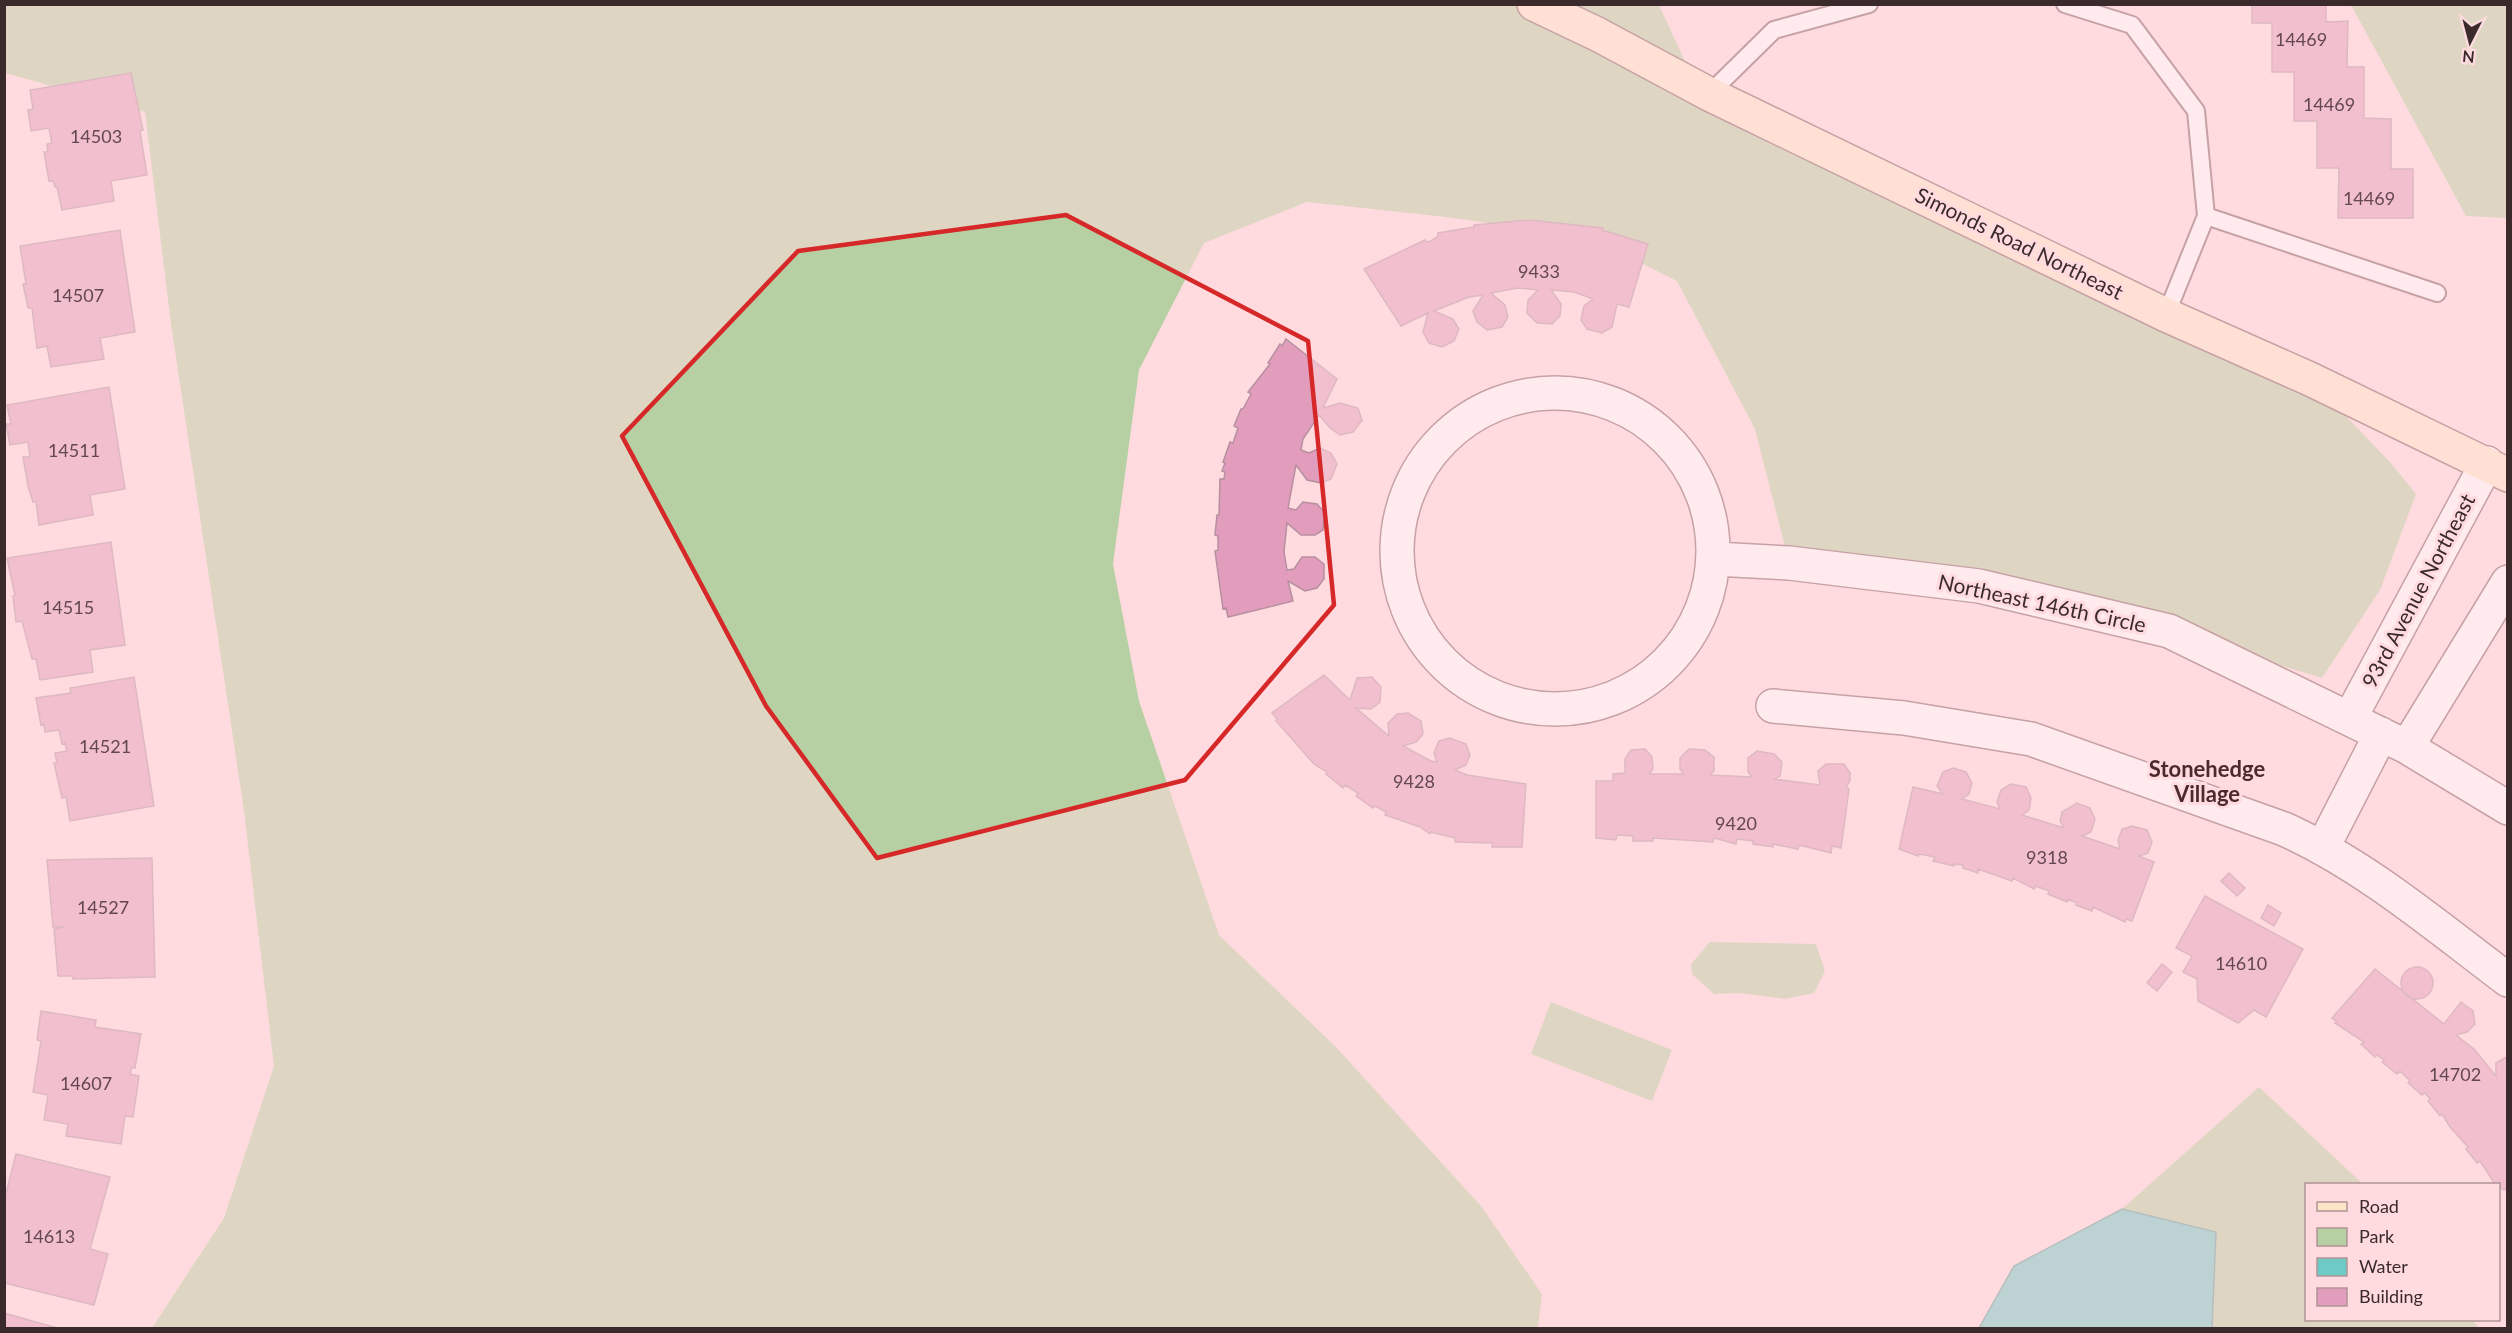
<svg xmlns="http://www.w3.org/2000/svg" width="2512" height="1333" viewBox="0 0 2512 1333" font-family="Lato,sans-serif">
	<rect width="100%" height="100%" fill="#ffdbdf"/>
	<path fill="#b7d0a3" d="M4 5H1659L1696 85 2310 379 2390 462 2416 494 2380 590 2322 678 2169 631 1789 563 1755 429 1677 281 1589 237 1446 217 1307 202 1204 243 1139 370 1113 564 1139 701 1219 935 1335 1046 1481 1206 1542 1294 1538 1328H152L224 1218 274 1066 244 811 171 324 145 112 5 73Z
		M2351 5H2507V218L2466 216Z
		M1710 942 1816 944 1825 971 1814 993 1785 999 1739 993 1714 994 1692 974 1691 964Z
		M1551 1002 1672 1050 1652 1101 1531 1054Z
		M2259 1087 2363 1184H2306V1320H2472L2479 1328H2212L2216 1232 2122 1209Z"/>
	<path fill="#6ecac5" stroke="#5f9a97" stroke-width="1.5" d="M2122 1209 2216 1232 2212 1328H1979L2014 1266Z"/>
	<path fill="#e19dbb" stroke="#b690a0" stroke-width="1.5" d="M2252 4H2326V22L2348 21 2347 67H2364V118L2391 119V169H2413V218H2338L2339 168H2317V121H2294V72H2272V23H2252Z
		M131 73 143 130 140 131 147 175 111 181 114 201 62 210 57 187H55L53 181H49L44 152H48L47 144 52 143 49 128 31 131 28 110 33 109 30 90Z
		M1529 220 1603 228 1602 230 1648 244 1629 307 1617 304 1612 327 1602 333 1587 329 1581 320 1584 306 1593 299 1574 292 1551 290 1561 304 1560 316 1552 324 1537 323 1527 313 1528 300 1538 290 1518 288 1491 293 1505 305 1508 317 1502 327 1487 330 1477 322 1473 311 1483 295 1469 297 1434 311 1453 319 1459 329 1454 341 1442 347 1429 343 1423 332 1428 313 1401 326 1364 269 1425 240 1427 242 1431 241 1438 236V233L1474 227V225Z
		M120 230 135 332 100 338 104 359 51 367 47 346 37 348 32 308H28L23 284H26L20 246Z
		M1286 339 1337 379 1323 408 1340 403 1358 408 1362 420 1353 432 1340 435 1330 428 1319 415 1303 439 1301 450 1309 453 1320 448 1331 453 1337 464 1331 479 1321 483 1307 480 1296 465 1288 508 1296 510 1303 502 1317 504 1325 513 1323 530 1315 535H1301L1287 523 1284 552 1287 570 1294 569 1302 557H1315L1324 564V579L1317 588 1305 591 1288 581 1293 601 1228 617 1226 608 1223 609 1215 551 1218 550V536L1215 535 1217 515H1219L1220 479H1224L1225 472 1222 471 1225 463 1223 462 1230 442 1233 443 1238 428 1234 426 1241 409H1243L1251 394 1248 392 1270 364 1268 363 1280 344 1282 346Z
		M109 387 125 489 90 495 93 515 39 525 36 502H33L28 486 23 457H30L28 442 10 445 6 424H11L7 405Z
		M111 542 125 645 90 650 93 672 40 680 36 659H32L22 621 16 622 13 596 15 595 7 558Z
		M1324 675 1350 700 1357 678 1372 677 1381 687 1380 702 1371 709 1356 708 1389 736 1388 723 1397 714 1408 713 1421 721 1423 734 1416 742 1403 746 1431 761 1437 762 1434 753 1439 741 1450 738 1466 744 1470 755 1466 765 1455 770 1467 775 1526 784 1522 847H1492L1493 843 1455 842V838L1431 832 1430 834 1420 827 1385 815 1386 812 1375 806 1373 808 1356 796 1358 793 1345 785 1343 788 1326 774 1327 772 1314 764 1276 721 1277 719 1272 713Z
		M134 677 154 806 70 821 66 797 62 798 54 763H57L55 753 67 751 65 743 62 744 59 730 45 732 44 724 41 725 36 698 71 693 70 688Z
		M1645 749 1652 757 1653 769 1649 774H1684L1680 769V758L1689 749 1705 750 1714 757V771L1710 775 1752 777 1748 772V758L1757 751 1774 754 1782 762 1780 776 1775 779 1820 785 1818 771 1826 764H1844L1850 773V780L1846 788 1849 789 1841 848 1832 846 1831 853 1799 845 1798 849 1773 844V847L1753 844V841L1737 839 1736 844 1714 838 1713 842 1653 838V841H1633V836L1617 835 1616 840 1596 838V781H1613V774L1625 773V759L1631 750Z
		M1953 768 1966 772 1972 783 1969 794 1962 799 2000 809 1997 802 2001 790 2011 784 2026 787 2031 798 2029 810 2022 815 2064 828 2060 821 2062 812 2077 803 2090 808 2095 819 2091 832 2082 836 2120 849 2118 840 2122 829 2132 826 2147 830 2152 842 2148 853 2139 856 2154 862 2132 921 2126 919 2125 922 2093 907 2092 911 2076 905 2077 903 2068 899 2067 902 2048 894 2049 891 2036 886 2034 889 2013 878 2012 881 1978 869V873L1963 868V865L1954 864V866L1933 861 1935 857 1919 854 1918 856 1899 849 1913 787 1943 794 1937 786 1943 772Z
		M152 858 155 977 73 979V976H58L54 929 65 927H53L47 860Z
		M2229 873 2245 888 2237 896 2221 881Z
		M2205 896 2303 949 2266 1017 2254 1010 2238 1023 2198 1001 2197 979 2183 972 2192 956 2176 948Z
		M2268 905 2281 913 2274 926 2261 918Z
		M2162 964 2172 972 2157 991 2147 983Z
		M2401 983a16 16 0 1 1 32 0a16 16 0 1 1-32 0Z
		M2375 969 2444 1024 2461 1002 2473 1011 2475 1024 2467 1032 2456 1035 2474 1049 2496 1076V1063L2508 1056V1188L2504 1190 2495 1184 2480 1161 2477 1163 2466 1149 2468 1147 2450 1127 2442 1114 2440 1116 2428 1101 2430 1099 2425 1093 2422 1095 2408 1083 2410 1081 2400 1071 2397 1074 2382 1062 2384 1060 2377 1055 2375 1057 2361 1044 2364 1042 2335 1023 2337 1022 2332 1018Z
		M41 1011 96 1020 95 1027 141 1034 135 1068 132 1067 130 1074 139 1076 133 1117 125 1116 121 1144 66 1136 68 1124 44 1120 48 1095 33 1092 41 1041 37 1040Z
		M16 1154 110 1177 90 1249 108 1254 94 1305 4 1283V1201Z
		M4 1313 57 1328H4Z"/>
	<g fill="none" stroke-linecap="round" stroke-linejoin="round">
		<defs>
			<path id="lane" d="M2065 4 2132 25 2196 111 2206 216 2166 315
				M1709 94 1774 30 1869 4
				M2206 216 2437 293"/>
			<path id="street" d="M1397 551a158 158 0 1 1 316 0a158 158 0 1 1-316 0Z
				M1715 559 1789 563 1979 586 2169 631 2407 747 2508 808
				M1773 706 1904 718 2031 739 2284 829C2366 866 2436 926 2508 980
				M2350 718 2487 463
				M2407 747 2508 582
				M2323 847 2381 734"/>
			<path id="secondary" d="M1534 4 1597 34 1709 94 2166 315 2310 379 2508 475"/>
		</defs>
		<use href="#lane" stroke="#805b5f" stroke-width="20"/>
		<use href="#street" stroke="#805b5f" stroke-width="36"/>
		<use href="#secondary" stroke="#805b5f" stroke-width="36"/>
		<use href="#lane" stroke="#fff" stroke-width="16"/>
		<use href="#street" stroke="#fff" stroke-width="33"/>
		<use href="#secondary" stroke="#fde6c7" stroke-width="33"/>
	</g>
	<path d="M0 0H2512V1333H0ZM1066 215 1308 341 1334 605 1185 780 877 858 766 706 622 436 798 251Z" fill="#ffdbdf" fill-opacity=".55" fill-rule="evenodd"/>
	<path fill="none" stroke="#d62828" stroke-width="4.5" stroke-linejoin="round" d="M1066 215 1308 341 1334 605 1185 780 877 858 766 706 622 436 798 251Z"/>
	<g text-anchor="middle" stroke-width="6" stroke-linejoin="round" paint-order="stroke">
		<g font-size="18" fill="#644750">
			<text x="2301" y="46">14469</text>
			<text x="2329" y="111">14469</text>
			<text x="96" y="143">14503</text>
			<text x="2369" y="205">14469</text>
			<text x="1539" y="278">9433</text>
			<text x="78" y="302">14507</text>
			<text x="74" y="457">14511</text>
			<text x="68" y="614">14515</text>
			<text x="105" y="753">14521</text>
			<text x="1414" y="788">9428</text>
			<text x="1736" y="830">9420</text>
			<text x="2047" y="864">9318</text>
			<text x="103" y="914">14527</text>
			<text x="2241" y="970">14610</text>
			<text x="2455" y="1081">14702</text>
			<text x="86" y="1090">14607</text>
			<text x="49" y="1243">14613</text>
		</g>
		<g font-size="21" fill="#3b2a2c" stroke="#ffdbdf">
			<text transform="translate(2019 244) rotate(26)" y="7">Simonds Road Northeast</text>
			<text transform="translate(2419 591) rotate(-62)" y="7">93rd Avenue Northeast</text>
			<text transform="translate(2042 604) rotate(12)" y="7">Northeast 146th Circle</text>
		</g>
		<g font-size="22" font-weight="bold" fill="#4b2a2e" stroke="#ffdbdf">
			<text x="2207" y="777">Stonehedge<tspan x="2207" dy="25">Village</tspan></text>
		</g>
	</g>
	<rect width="2512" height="1333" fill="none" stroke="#3b2a2c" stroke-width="12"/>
	<rect x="2305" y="1183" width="195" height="138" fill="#ffdbdf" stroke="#b19497" stroke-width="1.5"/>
	<rect x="2317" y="1202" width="30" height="9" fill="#fde6c7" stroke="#b19497" stroke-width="1.5"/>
	<text x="2359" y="1213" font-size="18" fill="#3b2a2c">Road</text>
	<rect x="2317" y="1228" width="30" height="18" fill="#b7d0a3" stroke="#b19497" stroke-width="1.5"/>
	<text x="2359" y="1243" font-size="18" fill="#3b2a2c">Park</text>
	<rect x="2317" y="1258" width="30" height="18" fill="#6ecac5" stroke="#b19497" stroke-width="1.5"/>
	<text x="2359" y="1273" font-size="18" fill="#3b2a2c">Water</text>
	<rect x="2317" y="1288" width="30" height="18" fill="#e19dbb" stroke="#b19497" stroke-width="1.5"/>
	<text x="2359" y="1303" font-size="18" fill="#3b2a2c">Building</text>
	<g transform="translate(2470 42) rotate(186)" stroke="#ffdbdf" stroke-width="4.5" paint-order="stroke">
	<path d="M0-4.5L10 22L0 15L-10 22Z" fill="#3b2a2c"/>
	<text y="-9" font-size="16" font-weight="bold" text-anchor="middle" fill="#3b2a2c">N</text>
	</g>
</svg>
